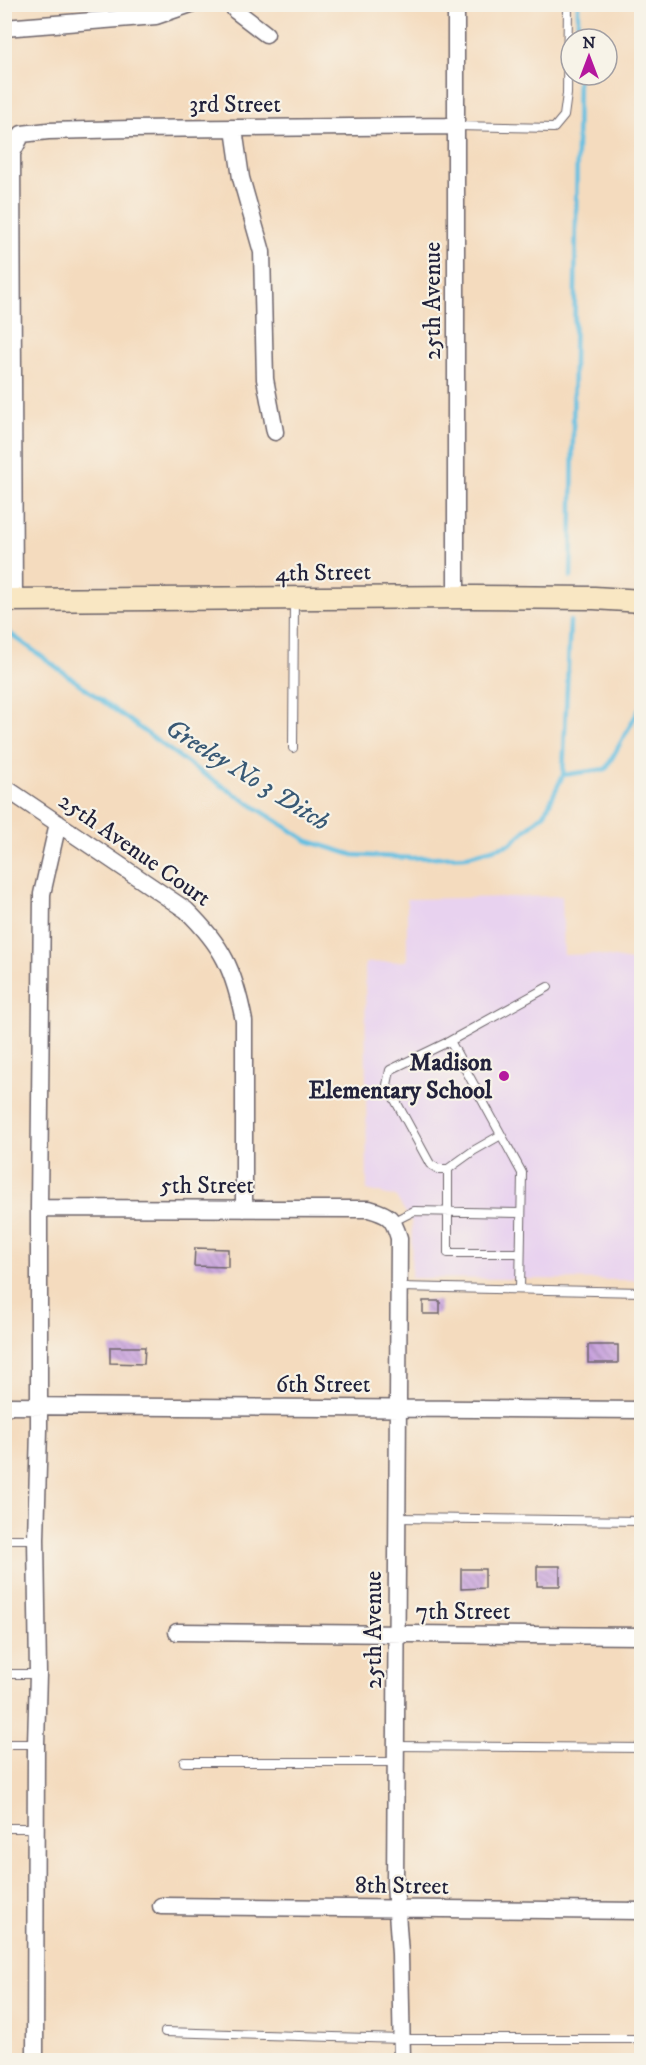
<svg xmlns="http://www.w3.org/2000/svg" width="646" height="2065" viewBox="0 0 646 2065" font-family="'IM FELL DW Pica',serif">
	<defs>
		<pattern id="building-back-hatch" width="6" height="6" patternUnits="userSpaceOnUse" patternTransform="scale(1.5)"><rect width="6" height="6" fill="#c298dc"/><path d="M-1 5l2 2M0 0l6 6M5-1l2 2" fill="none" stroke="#9d7cb4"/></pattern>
	</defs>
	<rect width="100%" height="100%" fill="#f7f3e8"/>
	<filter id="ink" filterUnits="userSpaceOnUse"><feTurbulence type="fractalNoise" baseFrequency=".0167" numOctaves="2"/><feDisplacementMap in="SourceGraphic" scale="12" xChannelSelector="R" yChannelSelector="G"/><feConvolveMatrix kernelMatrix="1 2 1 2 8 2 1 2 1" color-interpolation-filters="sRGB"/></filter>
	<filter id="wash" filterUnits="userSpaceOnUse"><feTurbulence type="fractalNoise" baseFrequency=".008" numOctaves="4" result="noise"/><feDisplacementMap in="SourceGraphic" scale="24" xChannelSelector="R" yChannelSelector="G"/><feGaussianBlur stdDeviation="1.35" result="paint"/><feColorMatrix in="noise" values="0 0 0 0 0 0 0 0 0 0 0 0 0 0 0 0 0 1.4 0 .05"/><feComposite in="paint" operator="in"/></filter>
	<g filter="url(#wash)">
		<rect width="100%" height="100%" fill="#f4dbbe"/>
		<path fill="#e8d2ef" d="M562 896 564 955 594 954 641 963V1280L411 1278 412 1223 396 1197 367 1190 365 963 407 961V899Z"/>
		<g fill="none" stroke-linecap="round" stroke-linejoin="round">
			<path stroke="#63bfe1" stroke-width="4.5" d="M578 39V4
				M571 577 578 75
				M4 629 193 767 308 841 353 855 412 858 468 856 510 844 545 813 563 775 606 769 642 704
				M563 775 570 621"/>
		</g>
		<g id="blocks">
			<path fill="url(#building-back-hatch)" d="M195 1248 228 1249V1267L194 1266Z
				M423 1301H440V1314H423Z
				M588 1345H618V1363H588Z
				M110 1347H145L144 1364 110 1363Z
				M537 1566H560V1586H537Z
				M461 1569H485V1588L461 1589Z"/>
		</g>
	</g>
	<g filter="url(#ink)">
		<use href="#blocks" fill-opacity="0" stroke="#6c6369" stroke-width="1.5"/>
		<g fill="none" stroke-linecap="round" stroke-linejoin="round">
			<defs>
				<path id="service" d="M456 126 554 128 564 116 567 94 568 4
					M293 748 294 600
					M450 1041 390 1070 387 1085 430 1164 438 1169H448L473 1151 501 1135
					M448 1169V1253H520
					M394 1221 414 1211 521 1213
					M399 1287 642 1292
					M520 1289 522 1173 450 1041 548 987
					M397 1518 642 1521
					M4 1539H36
					M4 1674H38
					M4 1744H36
					M396 1746 642 1748
					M184 1762H396
					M4 1828H36
					M165 2032 402 2039H642"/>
				<path id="minor" d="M231 4 236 11 266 34
					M4 28 156 16 191 4
					M234 129 241 178 262 252 265 379 275 432
					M456 597V4
					M14 600 12 153 22 134 48 131 131 129 456 126
					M4 787 186 910C223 946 234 970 244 1021V1209
					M39 1208 369 1209C390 1215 393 1218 399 1238L395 1885 400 1954 402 2060
					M4 1406 642 1410
					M177 1632 642 1636
					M161 1906 642 1911
					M35 2060 36 1744 38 1674 36 1539 39 1429V1208L42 894 58 823"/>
				<path id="secondary" d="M4 600 472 597 594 598 642 601"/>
			</defs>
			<use href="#service" stroke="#6c6369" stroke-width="10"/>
			<use href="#minor" stroke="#6c6369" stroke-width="19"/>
			<use href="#secondary" stroke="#6c6369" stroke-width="25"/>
			<use href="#service" stroke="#fff" stroke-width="8"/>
			<use href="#minor" stroke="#fff" stroke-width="16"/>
			<use href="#secondary" stroke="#f9e7c3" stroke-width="22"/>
		</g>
	</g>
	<circle fill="#b5179e" stroke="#f7f3e8" stroke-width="2" cx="504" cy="1076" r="6"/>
	<g text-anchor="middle" stroke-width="4.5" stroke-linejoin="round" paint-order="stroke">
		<g font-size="24" fill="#22223b" stroke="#f7f3e8">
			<text x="235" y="112">3rd Street</text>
			<text transform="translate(432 301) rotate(-90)" y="8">25th Avenue</text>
			<text transform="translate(323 572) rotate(-1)" y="8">4th Street</text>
			<text transform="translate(135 849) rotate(35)" y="8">25th Avenue Court</text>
			<text x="207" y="1193">5th Street</text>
			<text x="323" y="1392">6th Street</text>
			<text x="463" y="1619">7th Street</text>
			<text transform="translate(373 1630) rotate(-90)" y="8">25th Avenue</text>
			<text transform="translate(402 1885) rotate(1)" y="8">8th Street</text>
		</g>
		<g font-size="24" font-weight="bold" fill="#22223b" stroke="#f7f3e8" text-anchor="end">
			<text x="492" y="1070">Madison<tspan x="492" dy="28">Elementary School</tspan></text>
		</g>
		<g font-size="26" font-style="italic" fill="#395975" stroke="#f7f3e8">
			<text transform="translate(248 774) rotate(32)" y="9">Greeley No 3 Ditch</text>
		</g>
	</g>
	<rect width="646" height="2065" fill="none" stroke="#f7f3e8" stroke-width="24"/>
	<g transform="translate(589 57)"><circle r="28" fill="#f7f3e8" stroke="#a29fa3" stroke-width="1.5"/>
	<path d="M0-4.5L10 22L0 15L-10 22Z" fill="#b5179e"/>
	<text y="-9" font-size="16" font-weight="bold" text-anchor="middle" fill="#22223b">N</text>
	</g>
</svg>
